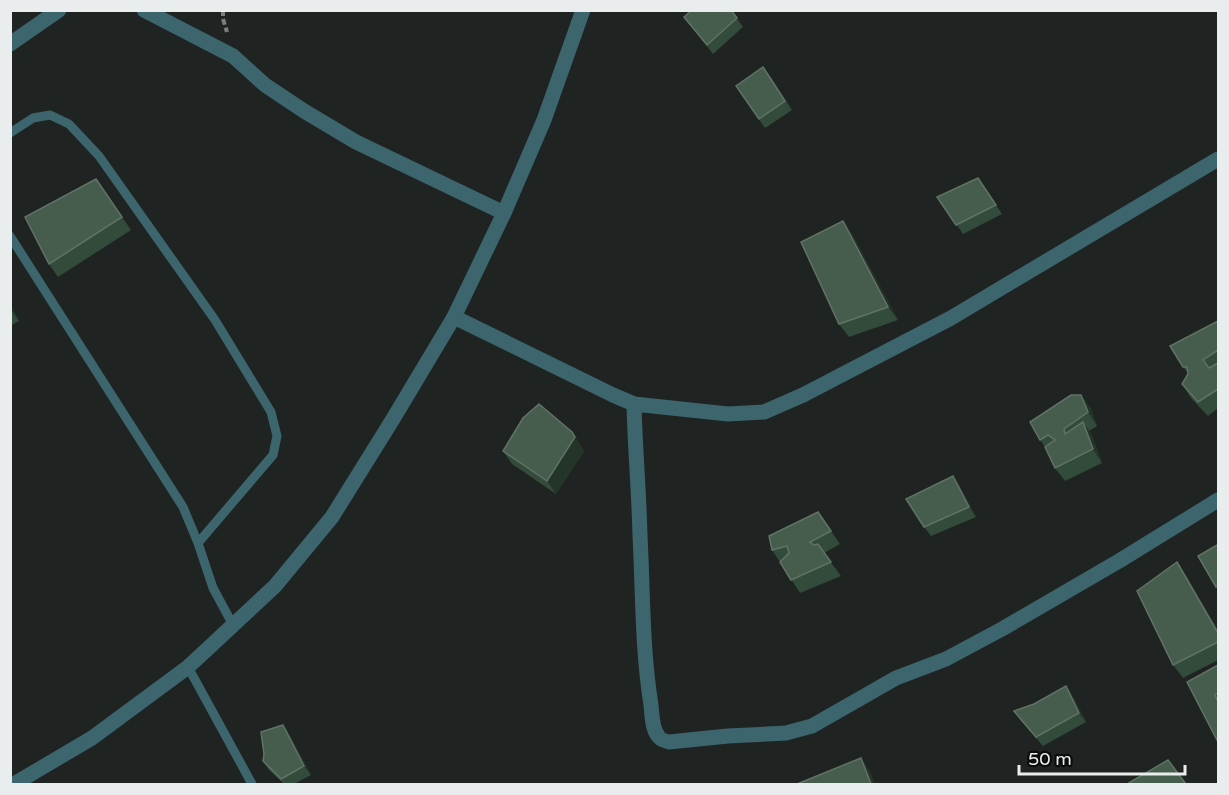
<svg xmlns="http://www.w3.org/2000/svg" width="1229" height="795" viewBox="0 0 1229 795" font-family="'Varela Round',sans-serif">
	<rect width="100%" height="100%" fill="#1f2322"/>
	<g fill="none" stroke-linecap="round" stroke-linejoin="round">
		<path stroke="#7c7f7f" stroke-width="4" stroke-dasharray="6 3" stroke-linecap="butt" d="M223 10V19L227 32"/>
		<path stroke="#3c656e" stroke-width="9" d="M10 133 33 118 50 115 69 124 99 156 215 320 271 412 277 436 273 455 198 543
			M10 236 183 507 198 543 213 588 233 625
			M188 667 252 784"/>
		<path stroke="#3c656e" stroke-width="15" d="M144 10 233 56 265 85 304 111 356 142 504 213
			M10 44 59 10
			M454 317 613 395 634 404 728 414 764 412 803 395 951 318 1218 159
			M634 404C635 448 639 492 640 536 643 592 642 649 651 705 652 715 652 728 658 736 660 740 665 741 669 742L728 736 786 733 812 726 896 678 946 659 1002 629 1119 561 1218 500"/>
		<path stroke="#3c656e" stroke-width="15" d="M14 784 92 738 188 667 275 586 332 517 393 419 454 317 504 213 544 120 583 10"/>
	</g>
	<path fill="#334b3a" d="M731 10 743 27 713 54 684 17Z
		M770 76 792 110 765 128 736 86Z
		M978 178 1002 214 963 234 937 197Z
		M96 179 131 230 58 277 49 264Z
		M852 234 898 320 849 337 839 324Z
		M10 304 19 321 10 326Z
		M1218 321V408L1208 416 1191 398 1182 384 1188 373 1183 367Z
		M1081 395 1091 409 1097 426 1089 431 1092 435 1102 463 1065 481 1055 468 1045 447 1040 440Z
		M572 432 584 451 556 494 512 464 503 451Z
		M959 485 976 517 931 536 924 527Z
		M818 512 840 544 824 553 841 576 800 593 772 550Z
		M1186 576 1218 630V660L1183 678 1173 665Z
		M1218 665V742L1187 682Z
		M1066 686 1072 695 1086 722 1043 746 1020 720 1014 711 1034 704Z
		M283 725 289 734 311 775 294 784H284L269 770 263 761Z"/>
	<path fill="#233428" d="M843 221 852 234 898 320 888 307Z
		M10 304 19 321 10 309Z
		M1081 395 1091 409 1097 426 1088 412Z
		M1083 422 1092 435 1102 463 1093 449Z
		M572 432 584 451 556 494 547 481Z
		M953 476 959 485 976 517 969 507Z
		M1177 562 1186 576 1218 630V633Z
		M1066 686 1072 695 1086 722 1079 713Z
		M283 725 289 734 311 775 304 766Z
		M861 758 870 771 875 784H871Z"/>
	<path fill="#465d4d" stroke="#607366" stroke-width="1.5" d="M692 10H731L737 18 707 45 684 17Z
		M763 67 785 101 759 119 736 86Z
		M978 178 996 205 956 225 937 197Z
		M96 179 122 217 49 264 25 217Z
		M843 221 888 307 839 324 801 242Z
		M1218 321V350L1203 360 1209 368 1218 363V389L1198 402 1182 384 1188 374 1187 367H1183L1170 346Z
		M1071 395H1081L1088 412 1064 429 1065 434 1083 422 1093 449 1055 468 1045 447 1055 440 1048 435 1040 440 1030 422Z
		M539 404 572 432 575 437 547 481 503 451 523 418Z
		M953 476 969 507 924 527 906 499Z
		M818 512 831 531 810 542 814 545 818 544 831 562 791 580 780 562 789 553 787 546 772 550 769 536Z
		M1217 545 1218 547V586L1216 587 1198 556Z
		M1177 562 1218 633V642L1173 665 1137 591Z
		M1218 665V693L1215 695 1218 702V742L1187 682Z
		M1066 686 1079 713 1036 737 1014 711 1034 704Z
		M283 725 304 766 281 779 263 761 264 754 261 732Z
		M861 758 871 784H797Z
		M1168 760 1186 784H1127Z"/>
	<rect width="1229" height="795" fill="none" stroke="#eaeded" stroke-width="24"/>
	<path d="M1019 765v9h166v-9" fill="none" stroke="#eaeded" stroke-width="3"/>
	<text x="1028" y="765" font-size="18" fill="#eaeded" stroke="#0a0c0c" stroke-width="4.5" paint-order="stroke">50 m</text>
</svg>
